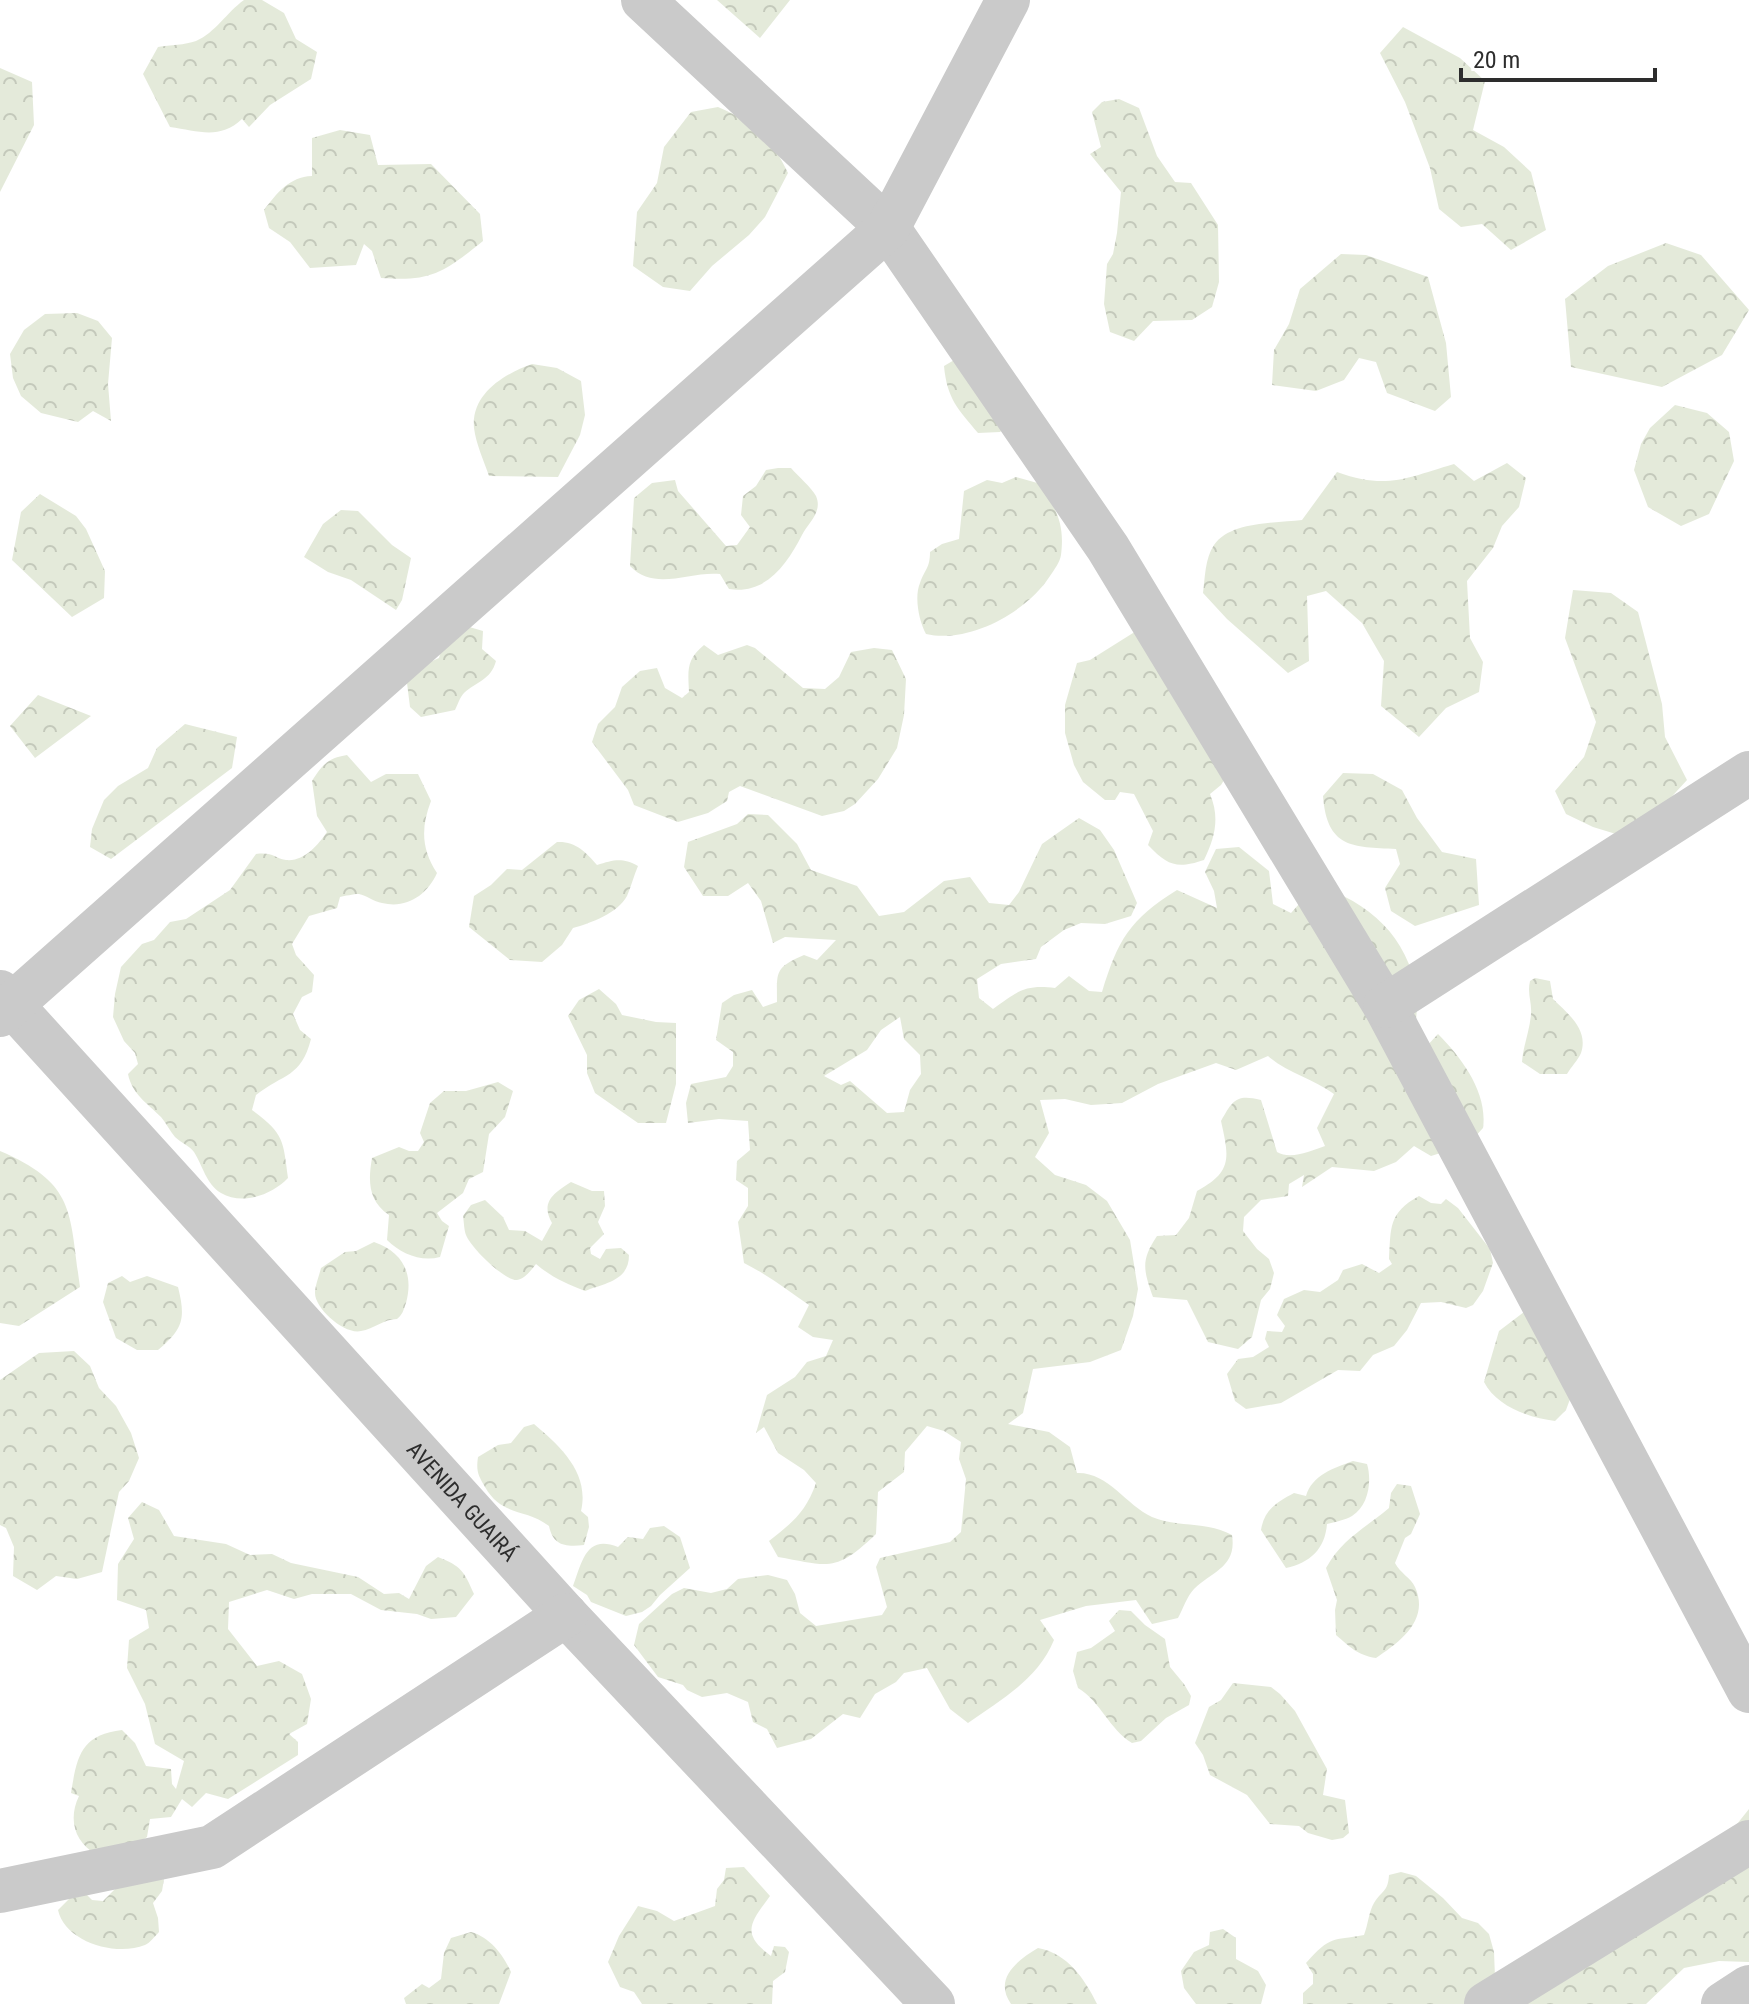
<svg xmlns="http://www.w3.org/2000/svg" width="1749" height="2004" viewBox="0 0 1749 2004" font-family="'Roboto Condensed',sans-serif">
	<defs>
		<pattern id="forest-crowns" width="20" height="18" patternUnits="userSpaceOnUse" patternTransform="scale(2)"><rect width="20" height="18" fill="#e4eada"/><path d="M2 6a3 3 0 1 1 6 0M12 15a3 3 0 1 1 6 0" fill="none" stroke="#c4c9bb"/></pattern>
	</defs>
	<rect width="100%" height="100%" fill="#fff"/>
	<path fill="url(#forest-crowns)" fill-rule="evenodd" d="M244 0H262L284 13 296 39 317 52 311 79 270 105 249 127 242 119C220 140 198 131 170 127L143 74 158 47C170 45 185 45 196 41 215 33 227 12 244 0Z
		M717 0H790L760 38Z
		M1403 27 1460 58 1485 81 1473 130 1504 147 1531 172 1546 230 1511 250 1482 224 1461 227 1439 209 1430 168 1405 102 1380 53Z
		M0 68 32 82 34 125 0 192Z
		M1119 99 1139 108 1157 156 1175 182 1191 183 1218 225 1219 282 1212 307 1192 320 1153 321 1134 341 1110 332 1104 304 1107 264 1113 254 1117 233 1121 192 1090 154 1101 147 1092 112 1102 102Z
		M718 107C758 125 769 134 788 173L765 217 749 235 712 266 690 291 663 287 633 266 637 212 657 183 664 147 691 112Z
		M340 130 370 135 378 165 431 164 480 214 483 241C444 272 432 282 381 278L372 251 364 244 356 265 310 268 290 242 269 228 264 210C277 193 289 177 312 176V138Z
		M1666 243 1701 255 1749 310 1722 355 1662 387 1571 367 1565 299 1608 266Z
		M1341 254 1366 255 1428 277 1446 343 1451 397 1435 411 1387 393 1376 362 1359 358 1344 380 1316 391 1272 385 1274 350 1289 324 1300 289Z
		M77 313 98 321 112 338 108 384 111 421 93 411 78 422 41 413 21 396 13 378 10 354 24 330 45 314Z
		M961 356 1018 416 1000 432 978 433C958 409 947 399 944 366Z
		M532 364 557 368 581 381 585 415 580 435 558 477 489 476C484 461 476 444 474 428 471 394 504 374 532 364Z
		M1675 405 1707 413 1729 432 1734 461 1709 514 1681 526 1648 507 1634 470 1641 444 1650 428Z
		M1507 463 1526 478 1519 507 1502 526 1493 548 1467 581 1470 638 1483 662 1479 692 1446 708 1419 737 1381 706 1384 661 1362 623 1326 591 1307 596 1309 661 1288 673 1227 619 1203 593C1205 578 1205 558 1214 545 1230 521 1277 523 1302 520L1337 472C1387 490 1406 478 1454 464L1474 481Z
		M778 468H791C798 476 811 487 816 496 823 512 808 523 802 535 787 564 766 595 729 589L720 574C689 571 655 592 630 566L634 498 652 483 675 480 678 491 726 546 737 545 750 527 741 515 743 496 756 486 766 470Z
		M1016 477 1041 484C1056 510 1065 523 1061 555 1060 562 1054 570 1050 576 1027 612 969 644 926 634 919 621 914 597 920 583 925 569 930 568 930 552L942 544 959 539 964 491 987 480 1002 483Z
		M40 494 76 516 86 529 105 571 104 598 72 617 12 560 21 512Z
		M341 510 358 511 392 545 411 558 402 600 396 610 351 580 328 572 304 557 323 524Z
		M1573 590 1611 593 1638 612 1662 704 1665 737 1687 780 1654 816 1642 842 1593 827 1566 814 1555 791 1584 757 1596 722 1565 638Z
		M466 626 483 631 482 649 496 661C491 680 476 682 464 693 460 697 457 706 455 710L421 717 410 707 407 683 419 667 439 658 441 651Z
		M1141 628 1231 769 1221 785 1210 794C1220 818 1215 837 1204 860 1177 869 1168 866 1148 845L1153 831 1134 794 1120 792 1115 800H1105L1083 782 1074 765 1065 733V705L1077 663 1090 660Z
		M704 645 718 655 747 645 755 648 803 688 825 689 839 677 851 652 874 648 892 650 906 679 904 715 897 748 878 779 855 804 844 811 822 816 740 786 729 792 727 801 708 813 678 822 634 805 628 790 592 742 598 724 615 707 622 687 640 671 657 668 665 688 682 698 689 692C688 670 686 660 704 645Z
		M38 695 91 716 35 758 10 726Z
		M185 724 237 737 232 768 111 859 90 847 92 829 104 800 118 786 148 768 157 748Z
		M347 755 371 782 386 774H418L431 801C421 827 421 849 437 873 427 895 407 909 382 903 374 902 366 895 359 894 353 894 345 896 340 897L337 908 309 916 292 944 296 955 314 975 312 992 302 997 293 1014 300 1030 311 1039C301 1078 284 1073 256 1095L252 1110C284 1134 283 1139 288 1178 273 1194 243 1206 221 1193 206 1184 203 1166 194 1152 190 1146 181 1143 175 1137 170 1131 166 1123 161 1117 147 1103 132 1094 128 1074L138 1064 135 1053 124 1041 113 1017 115 994 121 967 142 944 154 940 170 922 186 919 230 890 256 854C274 852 273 858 286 860 304 862 318 845 327 832L317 816 312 781C322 765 328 758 347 755Z
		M1343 773 1373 774 1402 790 1417 818 1442 852 1476 859 1479 905 1415 926 1391 911 1385 888 1400 864 1396 849C1352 847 1327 848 1323 796Z
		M748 814 768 815 797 844 811 870 857 886 879 916 904 912 944 881 970 877 989 903 1009 905 1019 892 1042 844 1079 818 1100 830 1114 850 1137 903 1131 916 1105 924 1081 923 1064 930 1041 947 1036 959 1001 964 977 979 979 998 993 1009C1017 992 1024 984 1055 988L1069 976 1089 991 1102 992C1118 940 1129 920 1177 890L1217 908 1214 891 1205 872 1216 849 1239 847 1269 871 1273 904 1291 913 1316 885C1369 902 1408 936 1417 994 1419 1006 1414 1020 1417 1031 1418 1037 1423 1043 1425 1048L1438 1034C1462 1058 1488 1093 1483 1128L1463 1150H1450L1431 1156 1414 1146 1396 1162 1374 1171 1332 1167 1302 1187 1304 1175 1289 1184 1288 1196 1261 1200 1244 1217 1243 1231 1257 1249 1269 1259 1274 1273 1270 1289 1261 1300 1252 1337 1238 1349 1208 1342 1187 1300 1153 1297C1143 1269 1141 1260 1157 1236L1176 1235 1189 1218 1197 1191C1233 1172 1229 1157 1221 1121 1233 1100 1236 1094 1261 1100L1277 1152C1291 1160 1310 1151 1325 1146L1317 1128 1334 1094C1314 1079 1287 1073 1268 1056L1236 1070 1216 1063 1158 1084 1122 1103 1091 1105 1065 1099 1040 1100 1049 1133 1035 1157 1055 1175 1086 1185 1107 1201 1130 1240 1138 1289 1133 1316 1121 1350 1090 1362 1033 1369 1023 1413 1008 1424 1049 1432 1070 1447 1077 1473C1108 1472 1126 1505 1152 1517 1179 1528 1207 1521 1232 1535 1237 1567 1213 1571 1194 1589 1187 1596 1183 1609 1178 1618L1152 1624 1136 1600 1086 1606 1040 1620 1054 1640C1038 1679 1001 1700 968 1723L950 1709 927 1668 904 1673 896 1682 875 1694 860 1718 843 1714 811 1739 777 1748 767 1729 753 1722 748 1702 727 1693 702 1697 687 1690 683 1685 658 1677 634 1645 639 1624 672 1594 684 1588 711 1593 727 1589 738 1579 752 1577 768 1575 787 1580 795 1594 800 1613 816 1626 882 1615 887 1607 876 1567 880 1558 950 1542 961 1532 966 1479 959 1459 961 1442 944 1431 927 1426 905 1452 904 1472 878 1492 876 1534C835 1573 830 1566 778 1557L769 1541C792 1523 806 1512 816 1483L804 1470 778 1453 764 1427 756 1433 767 1395 795 1377 807 1362 826 1356 833 1340 813 1337 798 1327 809 1305C787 1290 768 1275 744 1263L738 1222 748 1206V1188L736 1180 737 1161 750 1150 748 1121 719 1119 688 1123 686 1103 691 1084 726 1077 733 1066V1052L716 1040 722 1003 734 995 752 990 763 1007 777 1002C777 972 774 968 804 955L817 960 836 940 785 937 773 943 761 901 748 883 728 896H703L684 867 688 842 737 824ZM900 1017 904 1039 920 1055 921 1074 910 1090 904 1112 887 1113 850 1081 841 1085 824 1076 867 1050 881 1030Z
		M557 842C575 841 586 852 597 865 613 860 622 857 638 866 634 875 631 887 627 896 618 913 591 923 573 928L562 945 542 962 510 960 469 927 474 896 491 885 507 869 522 870Z
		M1535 978 1550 981 1553 999C1567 1013 1589 1029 1581 1053 1578 1060 1571 1067 1567 1074H1540L1522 1062C1523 1046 1530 1030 1531 1014 1532 1002 1527 994 1530 981Z
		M599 989 616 1004 622 1015 656 1022 676 1023V1084L666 1123H638L595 1093 587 1073V1055L568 1016 579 1000Z
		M498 1082 513 1091 505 1117 489 1134 483 1172 469 1179 463 1193 437 1213 442 1221 449 1226 440 1257C421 1262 401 1254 387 1240L389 1215C368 1201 368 1181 372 1158L399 1147 409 1151H418L424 1142 420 1133 430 1103 444 1091H466Z
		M0 1151C77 1184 69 1213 80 1287L19 1326 0 1323Z
		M571 1182 592 1191H604L605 1206 598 1222 604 1234 590 1248 591 1254 600 1259 606 1249 621 1248 629 1255C629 1281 605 1283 585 1291 567 1284 551 1277 536 1264 531 1270 525 1279 517 1280 505 1281 471 1248 466 1235 464 1230 464 1222 463 1216L471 1205 485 1200 503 1217 509 1230 525 1231 542 1241 552 1223C540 1202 554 1193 571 1182Z
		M1419 1196 1431 1203 1441 1204 1446 1199 1458 1208 1490 1249 1493 1263 1483 1291 1473 1305 1466 1308 1441 1302 1421 1303 1407 1330 1394 1346 1373 1355 1360 1371 1338 1370 1281 1403 1246 1409 1235 1401 1227 1374 1238 1359 1253 1357 1269 1347 1265 1339 1267 1331 1282 1332 1285 1326 1277 1315 1284 1299 1304 1290 1320 1292 1338 1280 1343 1270 1362 1264 1379 1273 1392 1264 1389 1259C1391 1228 1388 1213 1419 1196Z
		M374 1242C403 1252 414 1274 406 1303 403 1311 403 1314 397 1319 384 1319 374 1329 361 1331 345 1335 315 1309 315 1293 315 1286 319 1276 321 1268L345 1252 356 1251Z
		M122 1276 130 1282 147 1276 178 1287C186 1319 183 1329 158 1350H137L116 1338 103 1302 108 1283Z
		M1524 1312 1580 1372 1566 1410 1555 1421C1529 1418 1496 1406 1484 1382L1499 1331Z
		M74 1351 90 1366 99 1388 116 1406 131 1433 139 1458 129 1481 119 1492 102 1572 77 1579 56 1576 37 1590 13 1576 14 1547 6 1528 0 1525V1380L39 1353Z
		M534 1424C560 1446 590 1473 581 1511L588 1517 589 1527 584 1545C566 1547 553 1546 549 1526 526 1508 502 1517 485 1487 478 1475 476 1471 478 1457L498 1445 511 1443 524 1427Z
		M1353 1461 1367 1464C1372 1480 1369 1506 1352 1516 1345 1520 1335 1522 1327 1524 1325 1549 1310 1563 1286 1568L1261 1530C1264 1510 1277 1502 1294 1493L1306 1496C1312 1475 1334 1468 1353 1461Z
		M1397 1484 1411 1486 1420 1514 1411 1534 1405 1538 1395 1563C1400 1573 1411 1578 1415 1587 1430 1620 1400 1642 1376 1658 1357 1655 1350 1647 1336 1635L1335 1610 1337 1600 1326 1568C1342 1539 1364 1529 1389 1508L1391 1493Z
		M142 1502 159 1510 174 1536 226 1544 250 1555 272 1554 291 1563 358 1577 384 1594 399 1593 409 1599 426 1566 438 1557C461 1566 464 1571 474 1594L456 1617 431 1619 417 1614 381 1610 351 1594H312L294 1599 267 1590 229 1602 228 1629 257 1666 279 1661 302 1674 311 1699 307 1724 289 1734 298 1742V1755L228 1799 206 1793 192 1807 182 1799 171 1817 150 1819 147 1837C130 1850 118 1838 97 1855 74 1842 68 1819 79 1796L71 1793C77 1756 81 1735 122 1730L135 1743 146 1766 171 1769 172 1784 176 1789 184 1761 155 1744 145 1704 127 1668 129 1640 149 1628 146 1610 117 1600 118 1564 134 1539 128 1518Z
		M664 1526 680 1537 690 1568 660 1595 651 1606 642 1612 626 1616 591 1602 587 1595 573 1586C582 1562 586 1534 618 1547L628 1537 643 1539 650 1528Z
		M1119 1610 1131 1611 1145 1625 1165 1639 1170 1667 1184 1684 1191 1696 1189 1705 1166 1718 1141 1741 1132 1743C1109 1729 1101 1702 1078 1688L1073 1671 1077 1652 1091 1648 1115 1631 1109 1621Z
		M1233 1683 1271 1687 1280 1694 1295 1711 1327 1769 1323 1795 1345 1800 1349 1833 1343 1838 1332 1840 1308 1833 1299 1826 1270 1824 1247 1795 1210 1775 1203 1755 1195 1743 1209 1707 1221 1700Z
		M1749 1809V1962L1719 1961 1684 1968 1646 2004H1510L1733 1829Z
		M744 1867 770 1896C752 1921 739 1933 771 1956L774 1946 785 1947 789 1952 785 1972 773 1981 772 2004H642L634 1992 620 1987 608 1962 619 1936 638 1906 657 1911 674 1921 715 1906 717 1889 724 1880 726 1868Z
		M1401 1872 1416 1876 1443 1898 1462 1918 1478 1923 1489 1934 1494 1952 1495 1977 1470 2004H1303V1993L1313 1984V1974L1306 1963C1331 1935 1332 1941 1364 1935 1368 1925 1369 1911 1374 1903 1382 1890 1388 1892 1389 1875Z
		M164 1879 162 1891 153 1903 158 1918 159 1932C155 1936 150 1943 145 1945 116 1957 65 1942 58 1910L70 1898 84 1892 92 1900 103 1901 117 1887Z
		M1223 1929 1236 1938V1959L1258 1971 1266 1985 1261 2004H1196L1184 1988 1181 1971 1194 1952 1209 1945 1210 1932Z
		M471 1932C490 1937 504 1956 511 1972L499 2004H406L404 1998 422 1984 429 1988 441 1979 444 1953 451 1938Z
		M1038 1948C1067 1953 1085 1979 1097 2004H1011C993 1978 1018 1960 1038 1948Z"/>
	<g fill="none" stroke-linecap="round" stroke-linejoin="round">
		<g stroke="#cacaca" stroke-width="44">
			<path d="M643 0 888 228 1108 548 1385 1006 1749 1691"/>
			<path id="s1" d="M0 992 566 1615 933 2004"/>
			<path d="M1385 1006 1749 773"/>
			<path d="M0 1015 888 228 1008 0"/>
			<path d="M0 1891 212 1847 566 1615"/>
			<path d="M1486 2004 1749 1842"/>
			<path d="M1723 2004 1749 1987"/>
		</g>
	</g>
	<g text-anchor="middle" stroke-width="8" stroke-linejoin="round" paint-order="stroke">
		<g font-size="22" fill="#2d2d2d" stroke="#fff">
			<text dy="8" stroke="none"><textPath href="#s1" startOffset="688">AVENIDA GUAIRÁ</textPath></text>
		</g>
	</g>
	<path d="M1461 68v12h194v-12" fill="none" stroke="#2d2d2d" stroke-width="4"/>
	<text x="1473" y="68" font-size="24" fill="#2d2d2d" stroke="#ffffff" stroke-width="6" paint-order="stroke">20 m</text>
</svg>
